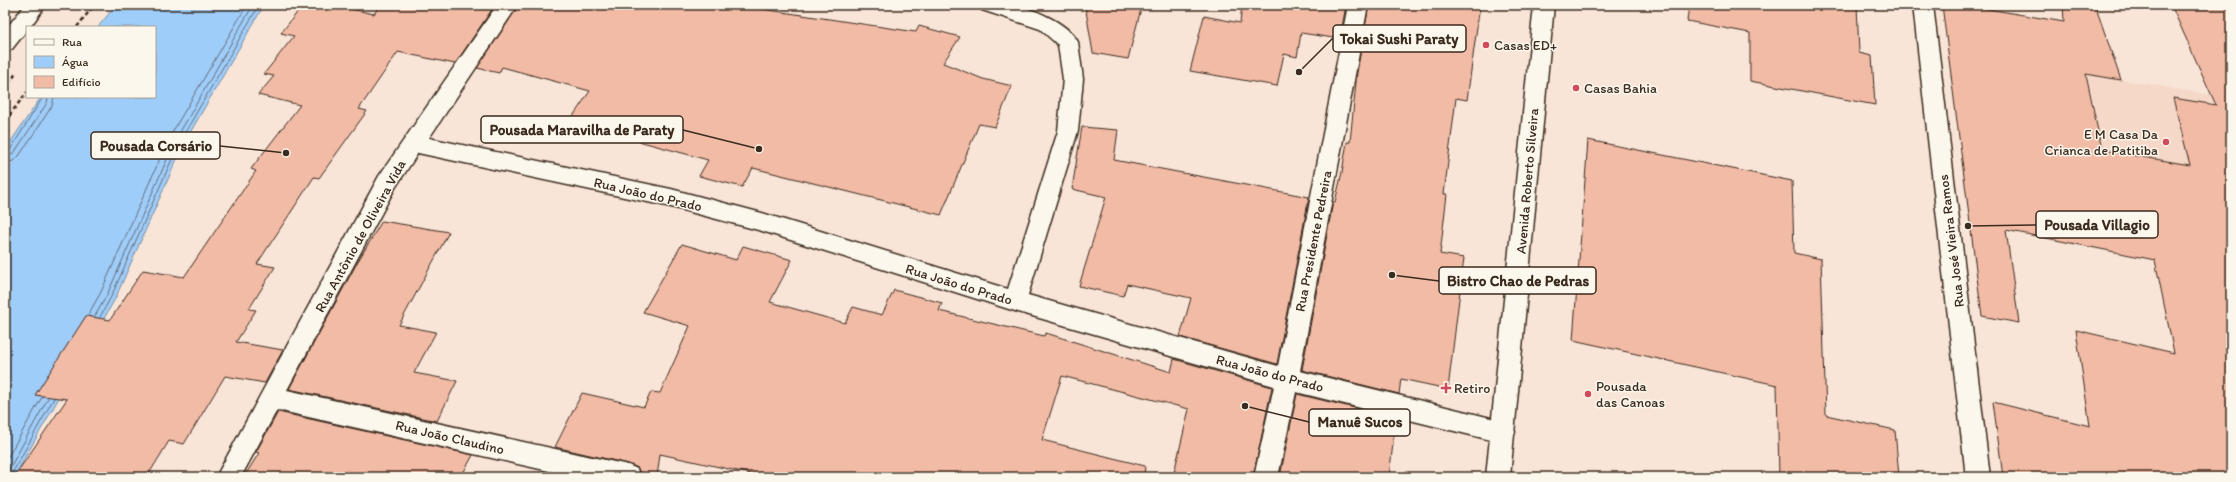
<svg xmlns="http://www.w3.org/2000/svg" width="2236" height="482" viewBox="0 0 2236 482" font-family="Itim,sans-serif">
	<rect width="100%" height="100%" fill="#f8e5d7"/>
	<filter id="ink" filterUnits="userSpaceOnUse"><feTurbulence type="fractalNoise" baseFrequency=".025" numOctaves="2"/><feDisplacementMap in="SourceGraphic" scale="8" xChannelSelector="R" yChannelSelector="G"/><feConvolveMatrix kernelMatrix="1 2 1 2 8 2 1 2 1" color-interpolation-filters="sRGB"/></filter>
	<g filter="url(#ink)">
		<path fill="#f6d8c8" d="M2087 74 2231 98V242L2106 169Z"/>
		<path fill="#9fcdfa" stroke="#778ca2" d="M116 5H264L184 143 115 299 14 477H5V150L41 97H155V27H98Z"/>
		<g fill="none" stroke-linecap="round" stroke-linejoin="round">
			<path stroke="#636b76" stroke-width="1" d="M5 152 10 150 43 97
				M5 157 14 153 47 103 48 97
				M5 163 13 161 19 156 52 106 54 97
				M88 315 101 292 170 136 247 5
				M95 316 107 295 176 139 253 5
				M100 317 111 297 180 141 259 5
				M5 462 42 397
				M5 477 48 398
				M10 477 54 398"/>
		</g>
		<path fill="#f2bba6" stroke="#3b2a1e" d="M303 5H332L374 14 380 5H495L455 64 398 52 359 109 367 111 319 178 314 177 257 264 275 267 249 309 256 310 236 342 283 350 265 383 225 376 184 444 169 441 147 477H14L67 399 35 395 86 316 110 320 143 270 184 277 256 171 251 169 300 105 258 95 274 76 264 74 294 36 281 33Z
			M519 5H735L916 32 919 26 960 37 943 63 983 79 1012 86 995 127 979 124 941 215 753 168 742 187 699 176 708 160 569 122 590 91 502 67 499 73 477 68Z
			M1085 5H1142L1128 59 1093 53Z
			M1242 5H1346L1340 39 1301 33 1297 57 1284 54 1277 86 1190 71 1204 16 1240 23Z
			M1369 5H1480L1467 100 1456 98 1444 194H1447L1440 254 1464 258 1448 389 1401 379 1399 394 1302 370 1333 202H1335L1342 172 1347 142H1350L1357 72Z
			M1689 5H1857L1859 53 1872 56 1875 105 1750 81V33L1687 21Z
			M1942 5H1965L2064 22 2063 5H2095L2121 80 2086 74 2102 150 2190 165 2173 98 2216 105 2171 5H2231V477H2003L1993 402 2090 426 2076 330 2174 353 2155 260 2006 230 2019 323 1982 316Z
			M1082 127 1118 130 1114 160 1309 197 1277 364 1180 337 1191 298 1127 284 1123 296 1079 286 1106 197 1072 189Z
			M1588 140 1792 181 1794 253 1821 259 1826 415 1895 430 1899 477H1779L1777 385 1573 340Z
			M382 221 449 232 399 325 436 332 414 373 457 381 437 421 289 389 358 261Z
			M682 244 736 260 743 246 792 260 770 302 845 323 853 307 882 315 894 290 942 303 939 311 1044 336 1046 333 1171 372 1174 359 1272 387 1253 477H1173L1189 409 1062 376 1042 440 1145 466 1144 477H765L660 454 657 477H641L638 468 629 464 555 447 582 393 644 407 651 392 660 393 690 326 643 312Z
			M1297 394 1396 418 1389 477H1280Z
			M278 412 473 455 461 477H244L259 453 256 452Z
			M543 471 569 477H540Z"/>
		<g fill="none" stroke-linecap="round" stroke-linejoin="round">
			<defs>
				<path id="minor" d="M497 5H518L429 138 671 189 762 213 1008 289 1058 131 1063 79 1058 45 1040 29 982 10 979 5C990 5 1001 4 1011 5 1032 7 1068 23 1078 42L1083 79 1078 131 1028 295 1278 366 1348 5H1368L1300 371 1503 421 1511 424 1515 432 1511 440 1503 443 1296 392 1278 477H1254L1274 386 1015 311 762 231 671 207 418 153 395 188 287 390 628 465 637 469 640 477H576L277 410 241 477H216L379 176Z"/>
				<path id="tertiary" d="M25 5H46L30 27H27V30L12 49 5 52V30Z
					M1534 5H1554L1510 477H1486Z
					M1913 5H1933L1990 477H1966Z"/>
			</defs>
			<use href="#minor" stroke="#3b2a1e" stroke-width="3"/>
			<use href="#tertiary" stroke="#3b2a1e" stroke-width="3"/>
			<path stroke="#3b2a1e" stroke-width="2.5" stroke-dasharray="4 3" stroke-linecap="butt" d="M77 27 94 5
				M5 89 17 72
				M5 121 27 92"/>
			<use href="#minor" fill="#fbf7ec" fill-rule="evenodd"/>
			<use href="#tertiary" fill="#fbf7ec" fill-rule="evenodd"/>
		</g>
	</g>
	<g fill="#d1495b" stroke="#fbf7ec" stroke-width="1.5">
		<circle cx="1486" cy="45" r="4"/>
		<circle cx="1576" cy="88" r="4"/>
		<circle cx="2166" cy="142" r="4"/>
		<path d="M1444 382h4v4h4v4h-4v4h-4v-4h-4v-4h4z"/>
		<circle cx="1588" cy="394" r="4"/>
	</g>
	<g text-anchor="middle" stroke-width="3" stroke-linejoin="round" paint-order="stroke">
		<g font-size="14" fill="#3b2a1e" stroke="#fbf7ec" text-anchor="start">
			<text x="1494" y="50">Casas ED+</text>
			<text x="1584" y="93">Casas Bahia</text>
			<text x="2158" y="139" text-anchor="end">E M Casa Da<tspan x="2158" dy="16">Crianca de Patitiba</tspan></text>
			<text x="1596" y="391">Pousada<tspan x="1596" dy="16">das Canoas</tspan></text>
			<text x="1454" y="393">Retiro</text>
		</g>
		<g font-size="14" fill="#3b2a1e" stroke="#fbf7ec">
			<text transform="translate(1527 181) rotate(-85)" y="5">Avenida Roberto Silveira</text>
			<text transform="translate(648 194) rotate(13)" y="5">Rua João do Prado</text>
			<text transform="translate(360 236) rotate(-61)" y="5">Rua Antônio de Oliveira Vida</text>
			<text transform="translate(1313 241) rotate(-79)" y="5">Rua Presidente Pedreira</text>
			<text transform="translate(1951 241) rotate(-97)" y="5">Rua José Vieira Ramos</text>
			<text transform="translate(959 284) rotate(17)" y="5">Rua João do Prado</text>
			<text transform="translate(1270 373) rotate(15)" y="5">Rua João do Prado</text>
			<text transform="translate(450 437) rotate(13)" y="5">Rua João Claudino</text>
		</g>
	</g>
	<path fill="none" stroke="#3b2a1e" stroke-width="1.5" d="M1299 72L1333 38M759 149L683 130M286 153L220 146M1968 226L2036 225M1392 275L1439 281M1245 406L1309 422"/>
	<g fill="#3b2a1e" stroke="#fbf7ec" stroke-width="1.5">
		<circle cx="1299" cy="72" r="4"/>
		<circle cx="759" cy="149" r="4"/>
		<circle cx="286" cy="153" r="4"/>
		<circle cx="1968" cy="226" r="4"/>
		<circle cx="1392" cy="275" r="4"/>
		<circle cx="1245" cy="406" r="4"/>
	</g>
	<g fill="#fbf7ec" stroke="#3b2a1e" stroke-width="1.5">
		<rect x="1333" y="25" width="133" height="27" rx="4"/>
		<rect x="481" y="116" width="202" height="27" rx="4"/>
		<rect x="91" y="132" width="129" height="27" rx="4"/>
		<rect x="2036" y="211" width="122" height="27" rx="4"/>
		<rect x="1439" y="267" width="157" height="27" rx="4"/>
		<rect x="1309" y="409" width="101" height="27" rx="4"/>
	</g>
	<g font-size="15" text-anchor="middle" font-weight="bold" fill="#3b2a1e">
		<text x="1399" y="44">Tokai Sushi Paraty</text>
		<text x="582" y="135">Pousada Maravilha de Paraty</text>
		<text x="156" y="151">Pousada Corsário</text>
		<text x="2097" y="230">Pousada Villagio</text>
		<text x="1518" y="286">Bistro Chao de Pedras</text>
		<text x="1360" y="427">Manuê Sucos</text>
	</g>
	<rect width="2236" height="482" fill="none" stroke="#fbf7ec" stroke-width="20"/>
	<rect x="10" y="10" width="2216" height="462" fill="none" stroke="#3b2a1e" stroke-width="1.5" filter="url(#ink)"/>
	<rect x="26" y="26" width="130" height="72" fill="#fbf7ec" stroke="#aea59a"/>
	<rect x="34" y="39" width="20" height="6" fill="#fbf7ec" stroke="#aea59a"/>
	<text x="62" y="46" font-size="12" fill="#3b2a1e">Rua</text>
	<rect x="34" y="56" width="20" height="12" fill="#9fcdfa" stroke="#aea59a"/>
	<text x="62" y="66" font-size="12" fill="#3b2a1e">Água</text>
	<rect x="34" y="76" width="20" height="12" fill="#f2bba6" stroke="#aea59a"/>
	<text x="62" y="86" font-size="12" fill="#3b2a1e">Edifício</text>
</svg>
